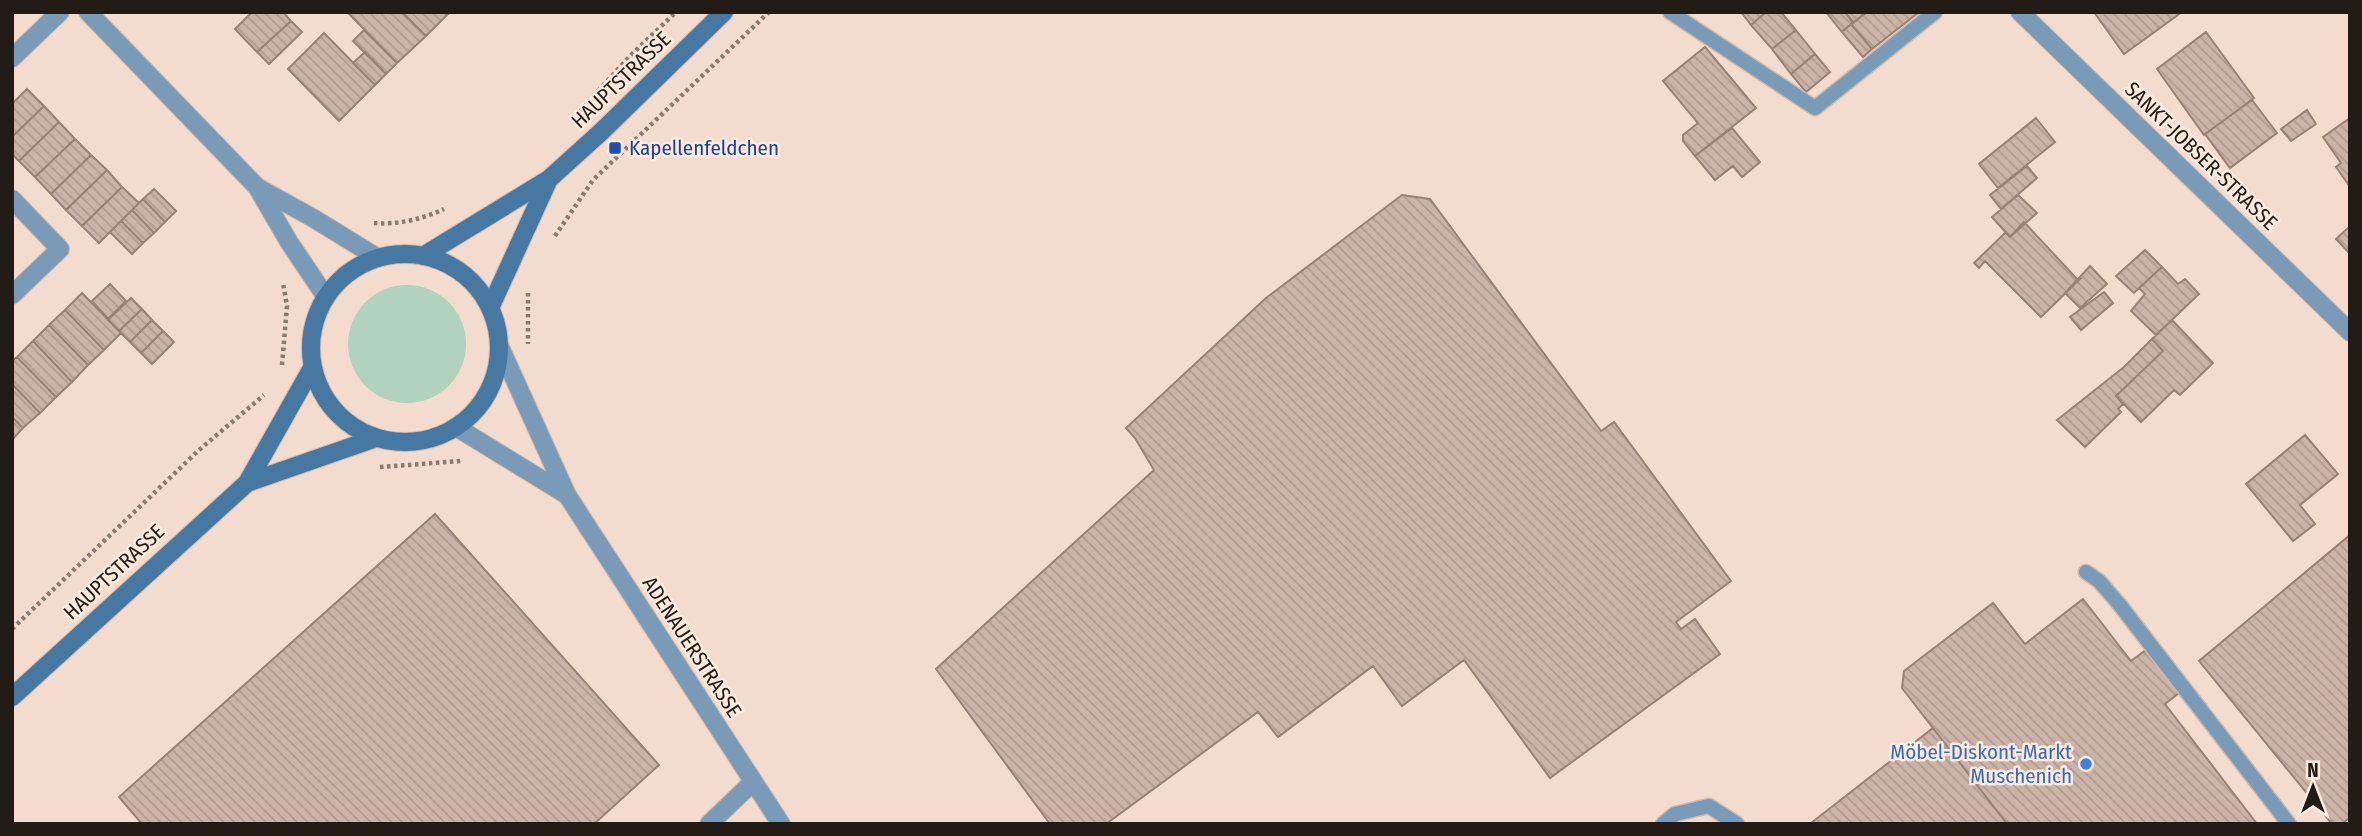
<svg xmlns="http://www.w3.org/2000/svg" width="2362" height="836" viewBox="0 0 2362 836" font-family="'Fira Sans Condensed',sans-serif">
	<defs>
		<pattern id="building-back-hatch" width="6" height="6" patternUnits="userSpaceOnUse" patternTransform="scale(1.75)"><rect width="6" height="6" fill="#cbb4a7"/><path d="M-1 5l2 2M0 0l6 6M5-1l2 2" fill="none" stroke="#ae9a8f"/></pattern>
	</defs>
	<rect width="100%" height="100%" fill="#f3dcce"/>
	<path fill="#b1d2bc" d="M348 344a59 59 0 1 1 118 0a59 59 0 1 1-118 0Z"/>
	<path fill="url(#building-back-hatch)" stroke="#978275" stroke-width="2" d="M252 12H283L291 21 257 52 235 29Z
		M402 12H450L426 36Z
		M402 12 426 36 397 63 348 13Z
		M1741 12H1766L1751 25Z
		M1766 12H1781L1796 30 1772 49 1751 25Z
		M1826 12H1845L1853 22 1842 32Z
		M1845 12H1867L1853 23Z
		M1867 12H1919L1872 49 1851 24Z
		M2094 12H2182L2124 54Z
		M291 21 302 32 269 64 257 52Z
		M1851 24 1872 49 1863 57 1842 32Z
		M364 30 397 63 386 74 353 41Z
		M1796 30 1815 54 1791 74 1772 49Z
		M2206 32 2254 98 2204 135 2157 69Z
		M324 33 375 85 339 121 288 69Z
		M1705 47 1756 108 1695 156 1683 141V135L1698 123 1663 81Z
		M365 52 386 74 375 85 353 63Z
		M1815 54 1830 72 1806 92 1791 74Z
		M27 89 44 106 12 137V104Z
		M2252 100 2277 133 2230 168 2205 134Z
		M44 106 59 122 19 161 12 154V137Z
		M2307 110 2316 124 2291 141 2281 129Z
		M2036 118 2055 142 1998 188 1979 164Z
		M2350 118V182L2348 184 2336 167 2341 163 2323 137Z
		M59 122 75 139 35 177 19 161Z
		M1732 128 1760 162 1742 177 1733 166 1715 180 1695 156Z
		M75 139 91 155 51 194 35 177Z
		M91 155 107 170 66 210 51 194Z
		M2027 166 2037 178 2001 209 1990 195Z
		M107 170 122 187 82 226 66 210Z
		M122 187 139 203 99 243 82 226Z
		M154 189 176 211 165 222 143 199Z
		M1402 195 1430 199 1601 431 1614 422 1731 581 1676 622 1681 629 1695 619 1720 654 1550 778 1464 660 1402 706 1373 666 1278 737 1258 712 1106 824H1050L936 669 1154 470 1135 438 1126 428 1266 298Z
		M2018 195 2037 213 2010 237 1992 217Z
		M143 199 165 222 154 233 132 210Z
		M132 210 154 233 143 243 121 221Z
		M121 221 143 243 132 254 110 232Z
		M2024 222 2077 279H2080L2041 317 1985 261 1979 268 1974 263 2006 232 2010 237Z
		M2350 226V254L2336 239Z
		M2145 250 2162 267 2134 293 2116 276Z
		M2090 266 2107 284 2080 308 2065 293Z
		M2162 267 2178 284 2185 279 2199 294 2156 335 2131 311 2145 294 2139 288Z
		M110 284 126 301 108 319 92 301Z
		M2104 292 2113 303 2081 330 2070 317Z
		M82 293 121 333 104 350 65 310Z
		M131 298 142 309 119 331 108 320Z
		M142 309 152 320 130 342 119 331Z
		M65 310 104 350 88 365 49 325Z
		M152 320 163 331 141 353 130 342Z
		M2172 320 2213 363 2180 395 2174 390 2141 422 2116 396 2163 351 2152 339Z
		M49 325 88 365 72 382 33 341Z
		M163 331 174 342 152 364 141 353Z
		M2152 339 2163 351 2116 396 2123 404 2118 409 2121 412 2085 447 2057 420 2124 367Z
		M33 341 72 382 56 397 17 357Z
		M17 357 56 397 40 413 12 384V361Z
		M12 384 40 413 23 428 12 417Z
		M12 417 23 428 12 440Z
		M2305 435 2338 474 2300 505 2315 524 2293 541 2246 484Z
		M435 514 659 765 594 824H142L119 797Z
		M2350 535V817L2342 824H2332L2199 661Z
		M2083 599 2131 661 2146 650 2179 693 2165 704 2257 824H2007L1902 688 1904 671 1993 603 2025 644Z
		M1933 728 2007 824H1812L1811 823Z"/>
	<g fill="none" stroke-linecap="round" stroke-linejoin="round">
		<defs>
			<path id="service" d="M1670 12 1815 108 1935 12
				M2086 572 2099 581 2119 604 2289 824
				M1663 824 1675 814 1709 806 1737 824"/>
			<path id="minor" d="M88 12 257 187 289 242 326 297
				M2020 12 2350 332
				M12 58 60 12
				M257 187 313 218 378 258
				M12 199 60 249 12 295
				M499 345 567 495 781 824
				M456 427 567 495
				M709 824 753 782"/>
			<path id="secondary" d="M311 348a94 94 0 1 1 188 0a94 94 0 1 1-188 0Z
				M423 256 549 179 601 132 724 12
				M490 308 549 179
				M247 483 376 438
				M12 697 247 483 312 368"/>
		</defs>
		<use href="#service" stroke="#ceb9ad" stroke-width="17"/>
		<use href="#minor" stroke="#ceb9ad" stroke-width="20"/>
		<use href="#secondary" stroke="#ceb9ad" stroke-width="20"/>
		<path stroke="#8a7b71" stroke-width="4.5" stroke-dasharray="3.5 3.5" stroke-linecap="butt" d="M579 112 630 56 676 12
			M374 223C397 225 423 219 444 209
			M555 236 593 180 769 12
			M528 293V344
			M282 365 287 306 283 283
			M380 467 461 461
			M12 629 199 450 264 395"/>
		<use href="#service" stroke="#7a9bb8" stroke-width="14"/>
		<use href="#minor" stroke="#7a9bb8" stroke-width="18"/>
		<use href="#secondary" stroke="#4678a2" stroke-width="18"/>
	</g>
	<rect fill="#1a4fb4" stroke="#fdeadf" stroke-width="2.5" x="608" y="141" width="14" height="14" rx="3.5"/>
	<circle fill="#3f7fe0" stroke="#fdeadf" stroke-width="2.5" cx="2086" cy="764" r="7"/>
	<g text-anchor="middle" stroke-width="5" stroke-linejoin="round" paint-order="stroke">
		<g font-size="21" fill="#231b16" stroke="#fdeadf">
			<text transform="translate(621 80) rotate(-44)" y="7">HAUPTSTRASSE</text>
			<text transform="translate(2201 156) rotate(44)" y="7">SANKT-JOBSER-STRASSE</text>
			<text transform="translate(114 572) rotate(-43)" y="7">HAUPTSTRASSE</text>
			<text transform="translate(692 647) rotate(57)" y="7">ADENAUERSTRASSE</text>
		</g>
		<g font-size="21" fill="#164399" stroke="#fdeadf" text-anchor="start">
			<text x="629" y="155">Kapellenfeldchen</text>
		</g>
		<g font-size="21" fill="#366cbe" stroke="#fdeadf" text-anchor="end">
			<text x="2072" y="759">Möbel-Diskont-Markt<tspan x="2072" dy="24">Muschenich</tspan></text>
		</g>
	</g>
	<rect width="2362" height="836" fill="none" stroke="#231b16" stroke-width="28"/>
	<g transform="translate(2313 787)" stroke="#fdeadf" stroke-width="5" paint-order="stroke">
	<path d="M0-5L12 26L0 18L-12 26Z" fill="#231b16"/>
	<text y="-10" font-size="19" font-weight="bold" text-anchor="middle" fill="#231b16">N</text>
	</g>
</svg>
